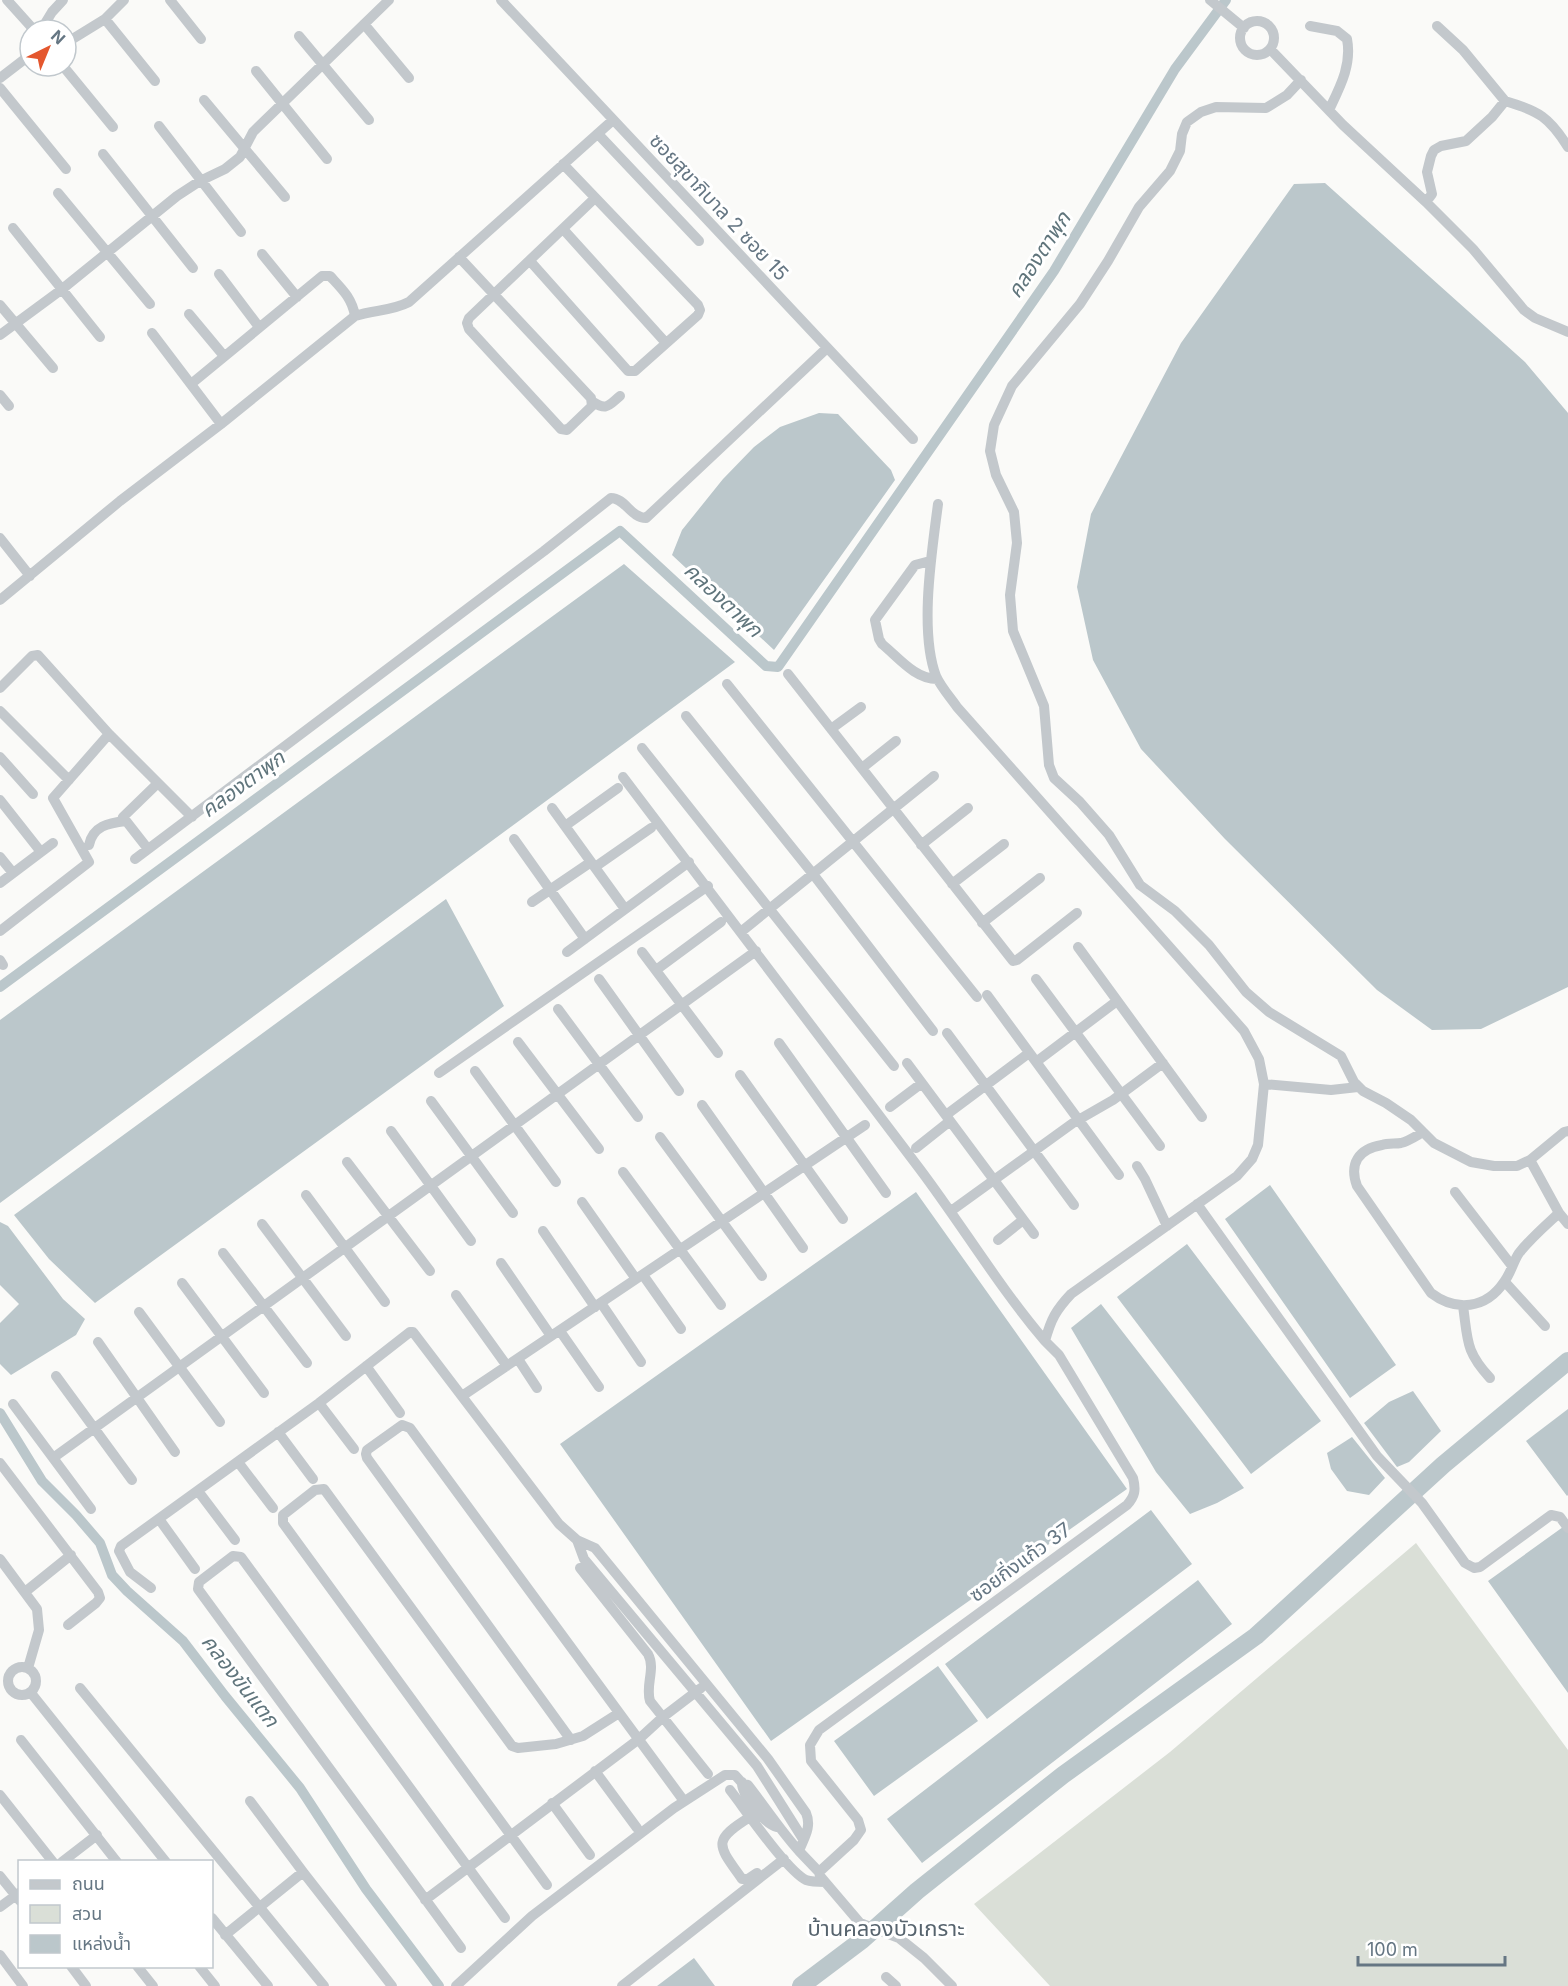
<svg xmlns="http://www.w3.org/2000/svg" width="1568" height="1986" viewBox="0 0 1568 1986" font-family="Inter,'Noto Sans Thai',sans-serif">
	<rect width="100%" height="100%" fill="#fafaf8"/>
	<path fill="#dadfd7" d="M1416 1543 1568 1750V1986H1050L974 1904 1170 1752Z"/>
	<path fill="#bbc7cb" d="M1325 183 1525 362 1568 413V987L1481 1029 1432 1030 1377 990 1225 839 1141 749 1093 660 1077 587 1091 514 1181 343 1294 184Z
		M819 413 838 414 891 470 895 480 774 650 672 555 682 530 723 479 754 447 780 427Z
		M624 564 735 662 0 1203V1020Z
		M446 899 504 1006 95 1303 49 1259 14 1215Z
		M1270 1185 1396 1365 1350 1398 1225 1219Z
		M916 1192 1127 1489 771 1741 560 1444Z
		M0 1222 8 1226 63 1299 85 1319 76 1335 11 1375 0 1364V1323L19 1304 0 1285Z
		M1187 1244 1321 1421 1251 1474 1117 1297Z
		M1101 1304 1244 1488 1217 1503 1190 1514 1156 1472 1071 1328Z
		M1413 1391 1441 1431 1409 1462 1397 1467 1364 1423 1389 1402Z
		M1568 1409V1495L1567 1496 1526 1441Z
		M1352 1437 1385 1478 1369 1495 1347 1491 1331 1469 1327 1453Z
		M1151 1510 1192 1564 987 1719 945 1664Z
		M1563 1527 1568 1533V1693L1488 1581Z
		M1198 1580 1232 1624 922 1863 887 1819Z
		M938 1666 978 1721 874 1796 834 1741Z
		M694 1958 715 1986H657Z"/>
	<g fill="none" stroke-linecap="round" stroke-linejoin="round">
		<path stroke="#bbc7cb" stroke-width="10" d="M0 987 620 531 766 666 778 667 1054 271 1175 69 1226 0
			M0 1413 42 1481 76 1515 100 1543 112 1575 127 1591 183 1641 225 1696 300 1788 366 1889 439 1986"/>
		<path stroke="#bbc7cb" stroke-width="18" d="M801 1986 862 1940 917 1891 1063 1775 1256 1636 1443 1465 1568 1361"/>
		<path stroke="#c3c8cc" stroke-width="10" d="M7 0 34 30
			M170 0 201 39
			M501 0 913 439
			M1210 0 1244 28
			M105 19 155 81
			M1240 38a17 17 0 1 1 34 0a17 17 0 1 1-34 0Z
			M364 24 409 78
			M1310 26 1337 31 1347 39C1352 65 1340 87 1329 110
			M41 30 52 12 63 0
			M299 36 369 120
			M66 43 105 19 124 0
			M1270 49 1343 125 1426 202 1473 249 1524 310 1535 318 1568 332
			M63 66 113 127
			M256 71 327 159
			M0 78 30 55
			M1301 80 1287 95 1266 108 1216 107 1201 112 1187 122 1182 134 1180 151 1170 171 1139 207 1108 261 1080 304 1012 386 994 425 990 451 996 475 1014 512 1017 543 1010 595 1013 631 1044 706 1049 765 1054 778 1080 802 1109 835 1140 885 1175 911 1209 945 1246 992 1269 1012 1341 1056 1354 1082 1363 1091 1386 1103 1411 1120 1434 1143 1471 1162 1494 1166H1517L1530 1160 1564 1132 1568 1131
			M0 88 66 169
			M204 100 285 197
			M1505 101C1539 111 1549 117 1568 147
			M159 126 241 232
			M598 134 699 241
			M103 154 193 268
			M58 193 150 304
			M1426 202 1432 194 1427 172 1431 156 1434 150 1441 146 1466 141 1492 117 1505 101 1463 50 1437 26
			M13 228 100 337
			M563 229 666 343
			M262 254 297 297
			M459 257 591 398 592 406 567 430 561 429 469 329 467 323 469 318 595 198
			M530 261 628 371H635L698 315 700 310 698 305 563 164
			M219 274 259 327
			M0 305 53 368
			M189 314 224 356
			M152 333 221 424
			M0 335 61 290 177 196 200 181 225 169 240 157 253 132 389 0
			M191 384 322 276H330C342 289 352 298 355 316
			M0 395 9 406
			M593 402C607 411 609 405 620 396
			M938 504C932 551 919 631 936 676 941 687 950 697 957 707L1244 1031 1259 1059 1264 1084 1258 1145 1252 1159 1237 1176 1071 1294C1056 1310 1051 1319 1045 1341L1059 1355 1133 1478C1136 1490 1135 1496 1127 1505L819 1730 810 1745 811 1761 858 1820 861 1830 854 1840 819 1872 820 1876 860 1923 899 1938 924 1958 952 1986
			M0 538 30 576
			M930 561 915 565 875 620 879 639 882 644C899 658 915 679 937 679
			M0 600 120 501 221 424 355 316C373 310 392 311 409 302L613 120
			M788 674 1013 961 1017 960 1077 913
			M727 684 977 997
			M0 688 32 656 38 655 109 734
			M0 711 69 780
			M686 716 813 874 933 1031
			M831 729 861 707
			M642 748 894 1066
			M0 757 33 794
			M862 768 896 741
			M623 777C722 907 821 1037 919 1168 962 1225 999 1287 1045 1341
			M0 800 41 852
			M552 808 625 909
			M565 826 618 788
			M514 839 585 939
			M89 845C93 826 108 823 126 821
			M921 845 968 808
			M148 849 123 817 158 783
			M0 857 13 873
			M135 859 544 551 611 498C625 498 631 518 646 518L827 348
			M595 867 651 828
			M0 883 53 843
			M952 884 1004 844
			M532 902 591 862
			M982 923 1040 878
			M0 931 89 862 53 798 109 734 192 817
			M742 931 934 776
			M1078 947 1202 1117
			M567 952 689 862
			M642 952 718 1053
			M0 960 3 965
			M656 970 721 922
			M599 979 679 1091
			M1036 979 1160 1146
			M987 995 1119 1175
			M558 1009 638 1117
			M947 1033 1074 1205
			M518 1042 599 1149
			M779 1043 886 1193
			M1036 1062 1117 1001
			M907 1063 1034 1234
			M475 1071 556 1182
			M439 1073 708 886
			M740 1075 843 1219
			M1264 1084 1331 1090 1358 1087
			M431 1101 513 1213
			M702 1105 803 1248
			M890 1107 922 1083
			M946 1115 1029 1053
			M391 1131 471 1241
			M1423 1132C1416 1136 1409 1141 1401 1143 1395 1144 1388 1143 1382 1145 1358 1149 1349 1164 1357 1186L1431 1293C1456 1312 1486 1309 1504 1282 1511 1273 1513 1262 1519 1253 1531 1238 1545 1226 1559 1213
			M660 1137 762 1276
			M916 1148 950 1121
			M1530 1160 1559 1213 1568 1224
			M347 1162 430 1271
			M1137 1166 1145 1179 1167 1226
			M623 1172 721 1305
			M1455 1192 1512 1266
			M306 1195 385 1302
			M582 1202 636 1279
			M1197 1204 1377 1456 1422 1503 1465 1563 1474 1568 1480 1567 1551 1515 1560 1517 1568 1528
			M951 1211 1073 1123 1113 1100 1163 1063
			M262 1224 346 1336
			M543 1231 595 1307
			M998 1240 1023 1220
			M223 1253 307 1363
			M501 1263 551 1336
			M643 1275 681 1329
			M1505 1282 1545 1326
			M182 1283 264 1393
			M456 1295 507 1366
			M601 1303 641 1362
			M1463 1306C1468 1340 1465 1351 1490 1378
			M139 1312 220 1422
			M560 1331 599 1387
			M98 1342 175 1452
			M518 1359 537 1388
			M366 1366 400 1413
			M56 1376 132 1480
			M462 1396 865 1125
			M319 1403 354 1449
			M13 1404 91 1509
			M278 1432 313 1479
			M53 1458 756 951
			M238 1462 273 1508
			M0 1463 98 1592 100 1598 96 1603 68 1625
			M198 1491 235 1540
			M159 1519 195 1569
			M577 1540 584 1559 757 1766 803 1839
			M0 1559 37 1609 39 1630 28 1668
			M580 1568 648 1654C656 1669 645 1685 650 1701L708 1774
			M151 1588 130 1572 119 1551 121 1546 319 1403 410 1332H413L559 1524 577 1540 595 1548 768 1759 806 1813C812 1827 804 1838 799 1851L819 1872
			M25 1592 71 1555
			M8 1681a14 14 0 1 1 28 0a14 14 0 1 1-28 0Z
			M80 1688 324 1986
			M31 1693 166 1862
			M21 1740 117 1862
			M571 1740 367 1458 366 1454 367 1450 402 1425 410 1428 681 1797
			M595 1771 637 1828
			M742 1782C741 1794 765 1825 777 1827
			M730 1790C745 1809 787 1871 806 1880 812 1882 818 1882 825 1882
			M0 1795 53 1862
			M250 1801 303 1872 392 1986
			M552 1803 590 1855
			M750 1817C711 1841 718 1845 742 1879H748L757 1873
			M62 1862 97 1835
			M0 1876 20 1901
			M547 1885 283 1523V1515L315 1490 324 1489 512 1746 518 1748 556 1744 583 1736 619 1713
			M425 1900 639 1739 663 1717 701 1688
			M0 1907 19 1893
			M212 1918 268 1986
			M225 1935 303 1872
			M461 1948 198 1589 199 1582 233 1556 241 1557 505 1918
			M0 1955 23 1986
			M71 1966 86 1986
			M137 1966 153 1986
			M199 1966 215 1986
			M886 1977 896 1986
			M456 1986 532 1916 674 1808 725 1775H735L743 1784 748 1785C766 1808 780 1830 799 1851
			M622 1986 784 1859"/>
	</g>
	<g text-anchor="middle" stroke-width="6" stroke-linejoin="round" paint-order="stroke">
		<g font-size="20" fill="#657683" stroke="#fff">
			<text transform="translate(719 207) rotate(47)" y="7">ซอยสุขาภิบาล 2 ซอย 15</text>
			<text transform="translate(1020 1562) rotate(-36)" y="7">ซอยกิ่งแก้ว 37</text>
		</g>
		<g font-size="21" font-style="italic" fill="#60757c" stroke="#fff">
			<text transform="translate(1039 255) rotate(-57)" y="7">คลองตาพุก</text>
			<text transform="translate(723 600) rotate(43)" y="7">คลองตาพุก</text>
			<text transform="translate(243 784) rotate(-36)" y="7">คลองตาพุก</text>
			<text transform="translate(240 1681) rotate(52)" y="7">คลองขันแตก</text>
		</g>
		<g font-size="22" fill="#57646e" stroke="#fff">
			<text x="886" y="1936">บ้านคลองบัวเกราะ</text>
		</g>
	</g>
	<rect x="18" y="1860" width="195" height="108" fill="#ffffff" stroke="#c1c8cd" stroke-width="1.5"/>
	<rect x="30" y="1880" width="30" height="9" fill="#c3c8cc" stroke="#c1c8cd" stroke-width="1.5"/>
	<text x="72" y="1890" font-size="18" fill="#657683">ถนน</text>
	<rect x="30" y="1905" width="30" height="18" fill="#dadfd7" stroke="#c1c8cd" stroke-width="1.5"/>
	<text x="72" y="1920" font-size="18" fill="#657683">สวน</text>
	<rect x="30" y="1935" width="30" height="18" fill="#bbc7cb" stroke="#c1c8cd" stroke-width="1.5"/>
	<text x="72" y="1950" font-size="18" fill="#657683">แหล่งน้ำ</text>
	<g transform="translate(48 48) rotate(43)"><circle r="28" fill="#ffffff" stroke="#c1c8cd" stroke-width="1.5"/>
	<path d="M0-4.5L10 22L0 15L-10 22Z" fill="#e4572e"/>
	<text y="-9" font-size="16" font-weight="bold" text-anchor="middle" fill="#657683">N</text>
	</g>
	<path d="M1358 1956v9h147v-9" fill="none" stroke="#657683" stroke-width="3"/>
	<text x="1367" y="1956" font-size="18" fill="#657683" stroke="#ffffff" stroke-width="4.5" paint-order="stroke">100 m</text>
</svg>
